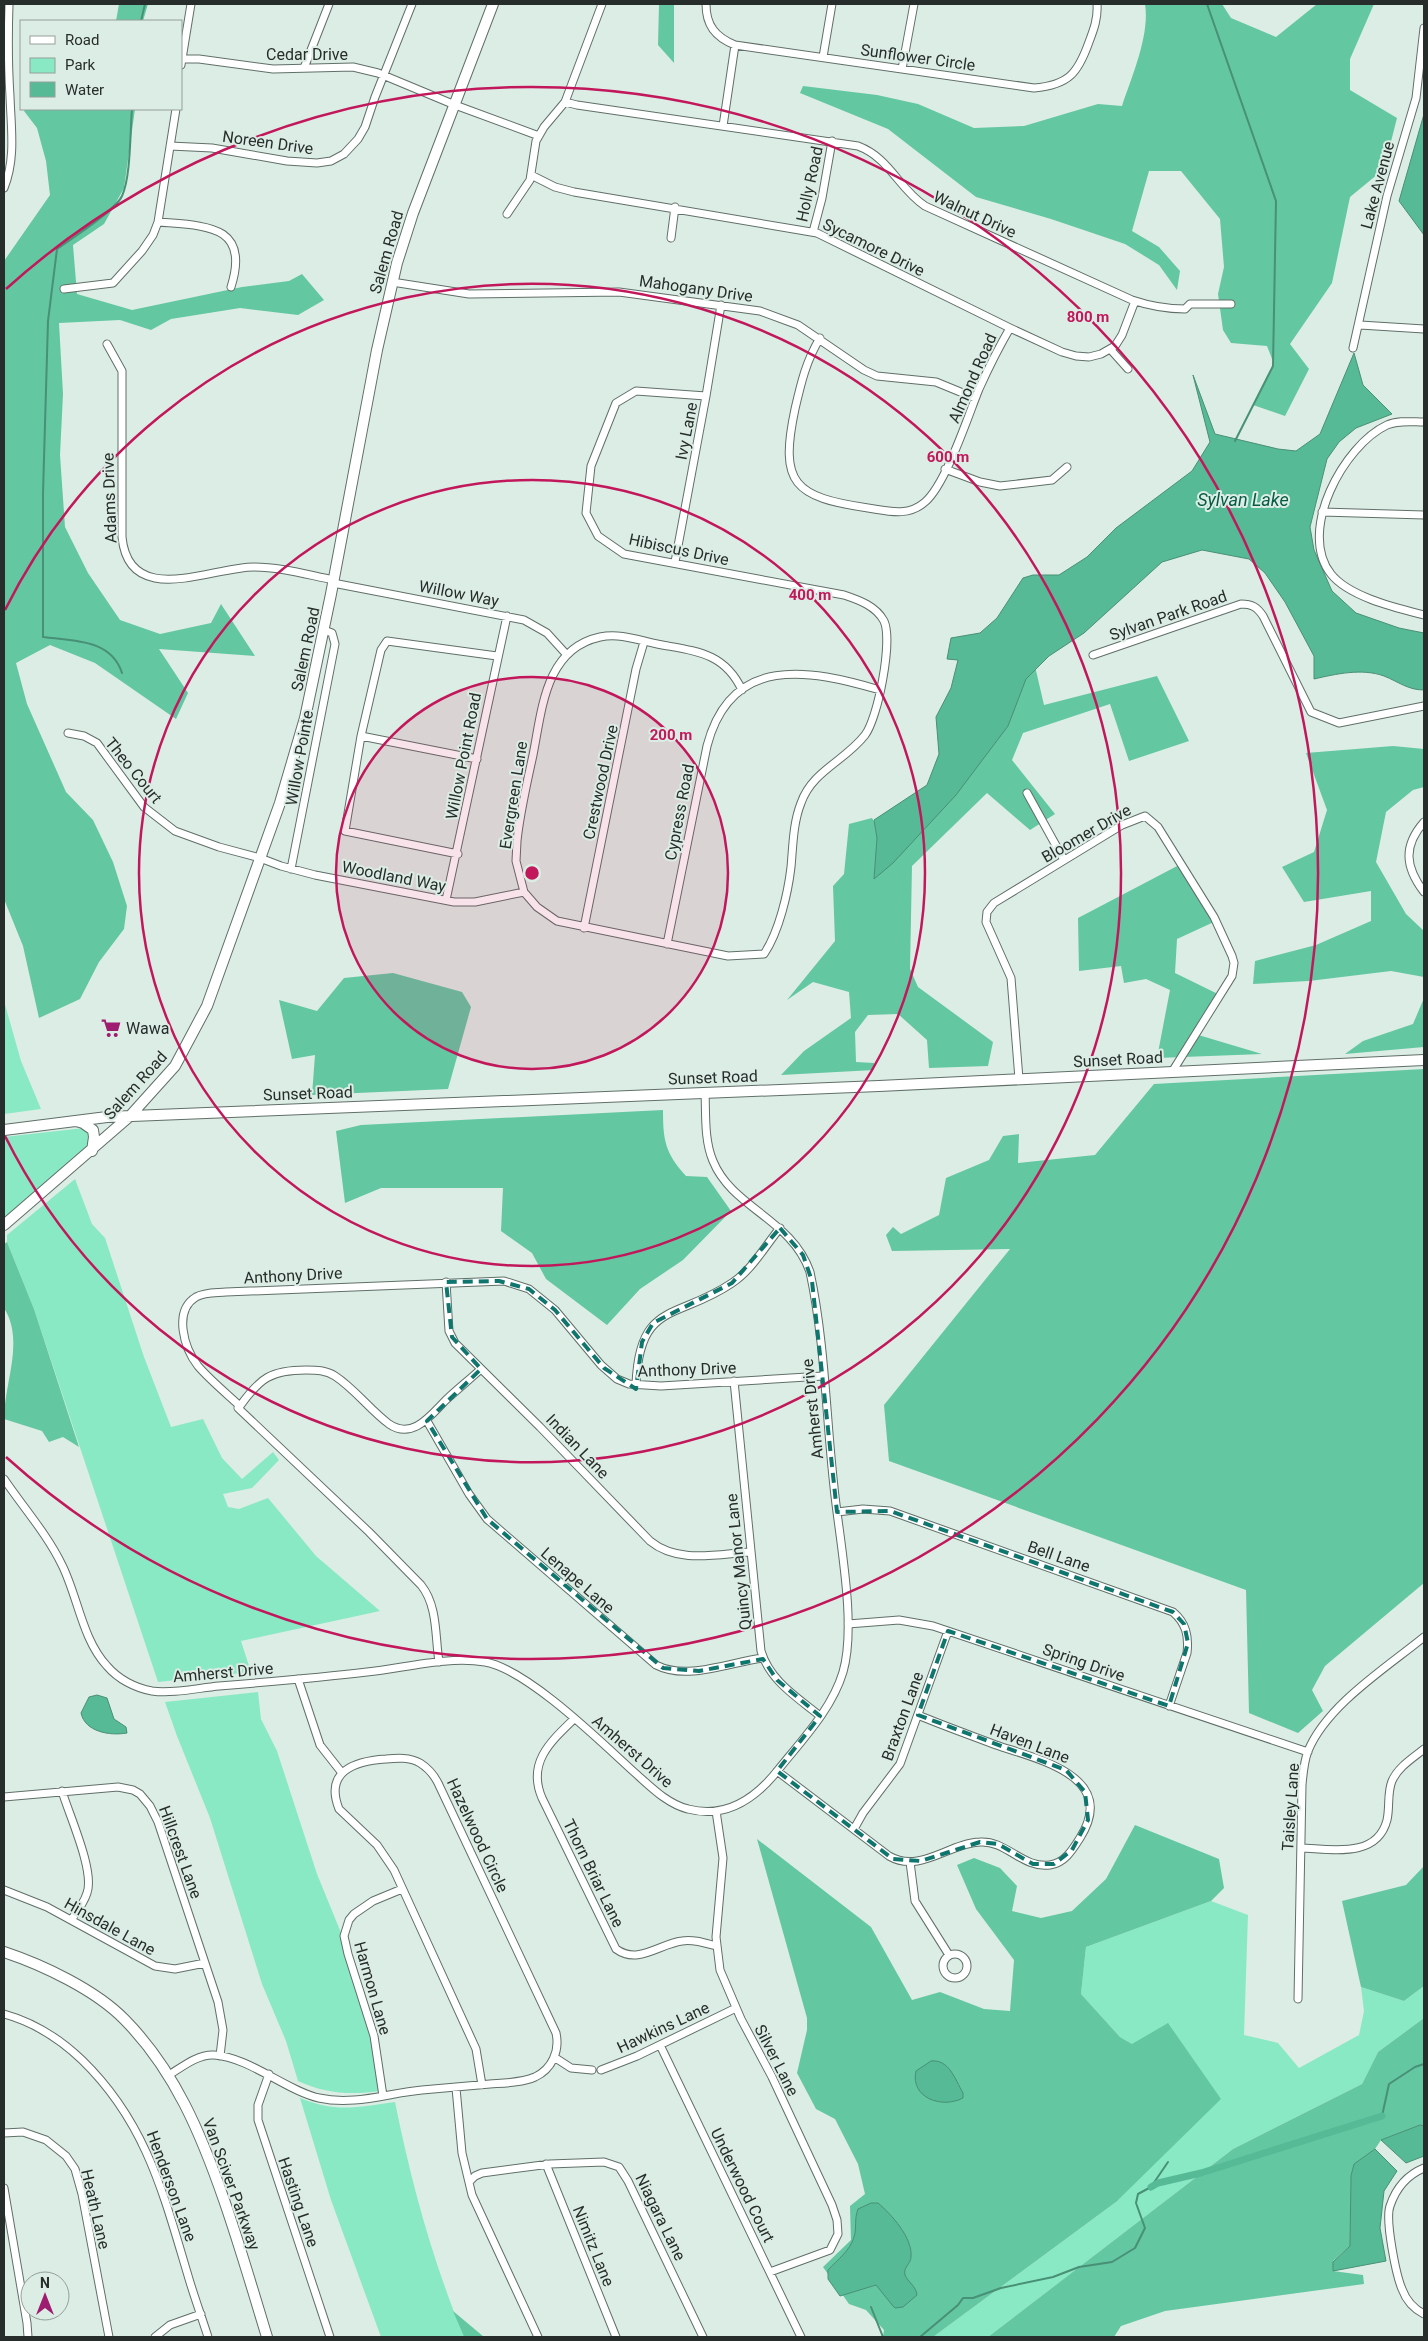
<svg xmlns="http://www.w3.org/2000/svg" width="1428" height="2341" viewBox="0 0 1428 2341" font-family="Roboto,sans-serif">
	<rect width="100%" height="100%" fill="#dcede5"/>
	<path fill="#89e9c4" d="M4 1001 21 1061 41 1109 4 1114Z
		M84 1128 89 1135 90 1144 4 1219V1137Z
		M75 1179 92 1224 105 1238 144 1357 171 1427 203 1419 222 1458 242 1479 273 1452 279 1460 252 1488 223 1494 228 1507 239 1509 268 1498 316 1556 380 1611 241 1641 251 1672 158 1682 34 1309 7 1242V1235Z
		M258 1692 261 1719 277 1751 317 1874 346 1945 371 2027 381 2091C351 2095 326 2094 298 2081L286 2041 262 1984 210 1818 177 1736 165 1702Z
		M1211 1901 1248 1915 1244 2035 1278 2043 1299 2068 1359 2035 1364 2011 1361 1987 1404 2001 1424 1986V2018L1378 2052 1362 2084 1233 2149 988 2337H933L1116 2202 1132 2044 1120 2037 1081 1994 1086 1947Z
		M300 2098C337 2113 357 2107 395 2102 411 2182 433 2262 464 2337H381L331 2200Z"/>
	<path fill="#63c7a2" d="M119 4H148L143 21H116Z
		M659 4H674V63L658 45Z
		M1145 4H1222L1231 18 1276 37 1317 4H1374L1350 59V90L1397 118 1384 169 1350 197 1332 283 1290 344 1309 369 1285 416 1253 405 1274 364 1267 346 1231 343 1223 330 1218 294 1224 267 1220 219 1181 171H1149L1132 231 1159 247 1180 271 1177 290 1159 265 1125 244 1051 219 976 197 888 129 800 93 803 86 877 95 918 104 974 128 1024 126 1098 104 1122 106C1132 76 1150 35 1145 4Z
		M25 109H135L124 188 104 224 73 245 77 294 132 310 242 287 289 281 302 274 324 300 298 315 240 308 171 319 151 330 120 320 59 323 63 394 60 455 65 527 88 573 120 620 160 634 211 623 221 604 255 656 159 649 188 693 176 719 95 663 50 645 16 663 27 704 66 792 93 820 113 862 127 906 124 929 99 962 80 999 39 1018 23 946 4 899V261L50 195 46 161 37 128 24 111Z
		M1034 662 1044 705 1157 676 1189 741 1129 761 1110 704 1023 733 1012 760 1055 814 1030 830 987 793 912 866 910 969 918 987 993 1042 988 1066 929 1068 927 1040 898 1014 868 1015 855 1032 856 1062 874 1063V1070L781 1075 804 1051 851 1018 849 992 813 982 787 1000 835 941 833 886 844 874 849 824 872 818 892 852Z
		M1393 746 1424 749V787L1413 790 1386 812 1376 862 1406 914 1424 931V977L1391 971 1309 981 1253 984 1255 961 1316 945 1371 921V891L1304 902 1282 867 1314 852 1327 810 1306 753Z
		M1181 864 1216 921 1177 939 1175 973 1222 996 1195 1034 1262 1054 1157 1058 1170 990 1146 979 1124 983 1121 966 1079 971 1078 918Z
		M393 973 462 992 471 1007 448 1089 312 1095 315 1055 292 1059 279 1000 317 1011 344 978Z
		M1424 998V1047L1345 1054 1363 1041 1413 1024Z
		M1424 1069V1583L1325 1666 1312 1690 1323 1711 1298 1733 1249 1713 1246 1590 889 1461 884 1405 1010 1249 892 1251 886 1235 893 1227 901 1234 939 1215 946 1178 989 1160 1003 1136 1019 1134 1018 1163 1095 1155 1154 1084Z
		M663 1110C663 1140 665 1153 686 1176L707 1177 731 1211 683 1260 640 1289 607 1325 546 1279 532 1253 501 1231 503 1188H381L345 1203 336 1131 361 1125Z
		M7 1242 34 1309 79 1447 63 1437 49 1442 42 1431 4 1419C4 1383 25 1341 4 1308V1244Z
		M1135 1825 1219 1859 1224 1888 1211 1901 1086 1947 1081 1994 1120 2037 1132 2044 1168 2023 1221 2099 1116 2202 933 2337H883L884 2330 866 2310 849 2304 823 2267 851 2240 850 2206 865 2194 858 2164 835 2119 816 2109 797 2073 807 2030V2018L757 1839 871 1927 912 2000 940 1992 984 2009 1010 2011 1014 1960 976 1909 957 1865 974 1858 1000 1868 1017 1886 1012 1911 1041 1918 1072 1911 1106 1879Z
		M1424 1866V1986L1404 2001 1361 1987 1342 1901 1406 1885Z
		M1424 2018V2126L1420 2125 1381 2140 1375 2149 1354 2164 1351 2177 1350 2246 1333 2261V2271L1363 2275 1364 2284 1165 2311 1121 2326 1114 2337H988L1233 2149 1362 2084 1378 2052Z
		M453 2311 484 2337H464Z"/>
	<path fill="#56ba96" stroke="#489076" d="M1424 114V235L1399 201Z
		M1354 353 1363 385 1392 414 1356 428 1339 442 1327 459 1310 527 1314 550 1332 591 1356 613 1399 628 1424 633V690C1408 690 1399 682 1384 676 1362 668 1336 674 1314 679V656L1285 602 1265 573 1249 559 1202 550 1162 562 1084 633 1049 656 1026 679 1008 726 956 795 893 863 874 879 877 838 874 820 927 785 939 754 936 717 951 688 958 660 947 659 951 638 980 633 997 618 1023 578 1033 575H1059L1087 557 1116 528 1192 471 1210 442 1193 375 1215 434 1278 449 1296 451 1320 434Z
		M97 1695 107 1698 114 1719 126 1727 127 1733C110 1736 85 1732 81 1713L89 1697Z
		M931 2061C949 2059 955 2079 963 2093V2098C942 2109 910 2098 916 2071Z
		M1420 2125 1424 2126V2156L1406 2163 1381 2140Z
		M1375 2149 1397 2171 1384 2191 1380 2228 1386 2261 1333 2271V2262L1350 2246 1351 2176 1354 2164Z
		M871 2203H878C891 2214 913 2238 911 2257 911 2264 903 2267 905 2275 908 2282 916 2286 917 2295L903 2307 895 2308 893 2306 876 2285 840 2296 828 2279V2270C837 2260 850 2251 854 2237 857 2228 854 2219 858 2209Z"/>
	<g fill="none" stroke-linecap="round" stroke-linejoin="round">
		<path stroke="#489076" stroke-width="2" d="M1207 4 1276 201 1273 366 1235 441
			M141 21 145 4
			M122 673C111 639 74 641 43 637V493L48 321 57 249C71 239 116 210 122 196 131 177 130 131 132 109
			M1382 2116 1389 2084 1415 2067 1424 2064
			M871 2307 883 2337
			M920 2337 958 2305 963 2298H973L1001 2288 1053 2277 1079 2267 1112 2262 1135 2248 1145 2228 1136 2203 1138 2194 1151 2187 1168 2162"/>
		<path stroke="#56ba96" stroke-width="7" d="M1151 2187 1158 2183 1201 2173 1382 2116"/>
		<defs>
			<path id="street" d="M706 4C706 25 715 37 735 45L1034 88C1069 85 1078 73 1089 42 1094 29 1098 18 1097 4
				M823 57 832 4
				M182 59H199L273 69 353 67 378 73 455 105 539 136
				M181 65 191 4
				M304 68 329 4
				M902 69 914 4
				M565 102 577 105 858 146C890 158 898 188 925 206L1132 300C1150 306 1167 309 1185 309L1190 304H1231
				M723 126 735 45
				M170 146 212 148 287 161 317 163 331 161 344 154 358 139 365 127 375 97 412 4
				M531 175 555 187 574 192 817 233 1010 328 1062 352 1076 356 1089 357 1101 354 1115 346 1122 335 1135 301
				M4 188C16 158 11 128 10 96 8 66 8 35 9 4
				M507 214 530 180 536 141 544 127 565 102 602 4
				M158 222C205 226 251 224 231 287
				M813 232 822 198 832 141
				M671 238 675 207
				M392 282 469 294 619 292 760 311 798 325 864 370 877 376 936 382 975 398
				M64 289 113 283 142 251 153 235 158 222 176 109
				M1360 325 1424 329
				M820 338C806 361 801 383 795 409 779 484 794 497 868 508 888 511 908 517 925 502 946 484 968 416 979 389 988 369 999 347 1010 328
				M107 344 122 371V537C129 609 211 567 254 567 281 567 308 575 334 580
				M1353 348 1387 196 1416 98 1424 28
				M1111 350 1128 369
				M706 396 636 391 616 403 591 466 586 513 598 536 624 554 844 595C859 600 876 606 884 621 893 641 878 718 865 735 845 761 812 771 801 803 793 823 793 846 791 867 788 893 779 932 764 954L728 956 557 921 537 907 524 892 516 861 517 841C520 812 527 783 533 755 542 710 545 649 600 637 623 632 645 643 668 646 702 652 726 656 742 690
				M1424 422C1412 422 1398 420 1387 425 1344 445 1297 531 1331 574 1349 597 1397 608 1424 615
				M945 469 980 482 1000 486 1052 480 1067 467
				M1322 512 1424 515
				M675 562 706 396 721 305
				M333 583 524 620 547 633 567 655
				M1093 655 1241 604C1252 604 1257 607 1263 616L1311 712 1339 723 1424 706
				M68 733 84 736 97 743 144 807 175 831 219 847 260 858 281 866 315 875 454 902H475L524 892
				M361 736 477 759
				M1027 793 1064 860
				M1424 822C1403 846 1405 867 1424 892
				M458 854 345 831 361 736 381 650 387 641 497 656
				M291 869 335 644 332 633 324 630
				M446 900 507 616
				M584 928 636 669 644 642
				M667 944 707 746C731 654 809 669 880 690
				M1019 1079 1011 978 986 922 987 912 994 903 1122 825 1145 816 1158 827 1214 917 1232 956 1234 963 1232 976 1172 1072
				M446 1282 449 1331 455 1343 540 1427 650 1541C678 1564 717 1554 750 1552
				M734 1381 761 1651C770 1681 797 1697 820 1716
				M636 1385C639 1300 678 1320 732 1283 752 1270 765 1246 780 1228
				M240 1406C260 1378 271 1370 306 1370 316 1370 326 1370 335 1376 355 1389 370 1410 389 1424 414 1441 432 1413 448 1398 459 1388 470 1379 481 1369
				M427 1421 469 1494 487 1519 656 1665C687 1681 730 1662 763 1658
				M4 1479C23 1507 47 1534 62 1565 78 1597 82 1639 107 1666 118 1679 135 1688 152 1691 172 1694 198 1688 219 1686 268 1682 317 1678 367 1672 405 1668 447 1656 485 1662 527 1669 601 1742 634 1772 650 1786 667 1804 688 1809 726 1819 756 1798 778 1770 802 1740 832 1709 843 1672 857 1624 839 1538 834 1487 826 1416 825 1342 810 1272 792 1219 732 1208 713 1161 704 1140 706 1114 705 1092
				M837 1512 863 1509 890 1511 1173 1612C1186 1623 1189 1636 1187 1653L1169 1706
				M848 1624 899 1620 933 1626 1308 1752
				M439 1662C435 1637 438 1606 421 1585L369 1532 238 1408 240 1406C226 1393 210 1380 198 1366 184 1348 173 1311 196 1297 205 1292 216 1293 226 1292L504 1281 529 1289 555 1310 601 1365 617 1379 629 1384 661 1386 823 1376
				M298 1679 320 1745 342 1773
				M574 1719C550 1742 527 1763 542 1798L616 1949C638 1965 659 1944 682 1941 693 1939 705 1943 716 1946
				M777 1771 889 1856C920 1874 949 1843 980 1842 1006 1840 1023 1869 1050 1865 1065 1863 1073 1849 1080 1838 1119 1776 1037 1759 996 1745 970 1735 944 1726 918 1715
				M62 1791C69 1815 95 1871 87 1893 84 1903 77 1912 71 1920
				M4 1797 118 1787 133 1790 140 1794 150 1806 158 1822 218 2002 223 2030 220 2056
				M716 1811 723 1858 716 1937 720 1970 741 2019 772 2077 832 2205 837 2220 838 2234 830 2250 770 2272
				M854 1829 863 1813 900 1764 948 1631
				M1301 1848C1331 1849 1377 1859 1387 1820 1390 1807 1387 1793 1392 1781 1398 1767 1413 1758 1424 1749
				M910 1862 915 1901 949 1955
				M4 1890 47 1907 155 1966 175 1969 205 1963
				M943 1966a12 12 0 1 1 24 0a12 12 0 1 1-24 0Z
				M1298 1999 1302 1785C1303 1773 1304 1761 1308 1751 1327 1705 1386 1668 1424 1637
				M4 2014C33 2022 60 2039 82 2060 147 2123 164 2196 189 2279 195 2299 202 2318 208 2337
				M660 2045 801 2337
				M554 2057 571 2068 592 2070
				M601 2070 637 2056 736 2008
				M269 2074 258 2105V2120L330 2337
				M169 2075C182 2067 198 2054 214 2055 249 2057 287 2091 319 2098 354 2106 388 2093 422 2090 444 2088 467 2086 490 2084 504 2083 521 2083 535 2077 552 2069 560 2051 556 2033L438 1783C434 1775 428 1768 420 1763 410 1757 397 1758 386 1759 355 1761 324 1771 339 1809L377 1845 394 1870 476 2049 482 2085
				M456 2088 462 2153 472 2195 538 2337
				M383 2096 374 2036 348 1954 344 1936 349 1920 354 1914 373 1901 402 1889
				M4 2133 23 2132 46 2140 66 2156 75 2169 82 2194 109 2337
				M546 2164 616 2337
				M1424 2168C1407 2175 1396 2188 1390 2206 1385 2220 1396 2275 1402 2289 1406 2300 1414 2309 1424 2314
				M470 2181 475 2176 482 2173 550 2164 604 2162 619 2167 628 2181 703 2337
				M4 2188 27 2323 28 2337
				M155 2337 170 2325 201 2314"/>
			<path id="secondary" d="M76 1121 83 1123 93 1130 94 1137 92 1151
				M4 1130 107 1117 879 1086 1424 1060
				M4 1225 130 1116 175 1066 207 1006 280 803 305 718 331 594 377 350 397 263 413 213 493 4
				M4 1952C43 1965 96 1990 125 2020 175 2071 201 2134 224 2200 240 2246 253 2291 267 2337"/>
		</defs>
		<use href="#street" stroke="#606f68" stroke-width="9"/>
		<use href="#secondary" stroke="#606f68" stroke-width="12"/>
		<use href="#street" stroke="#fff" stroke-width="7"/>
		<use href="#secondary" stroke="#fff" stroke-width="10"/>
	</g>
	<path fill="none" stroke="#0f766e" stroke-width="4" stroke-dasharray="10 6" stroke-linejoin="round" d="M780 1228 803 1255 812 1281 837 1512 890 1511 1173 1612 1184 1624 1188 1643 1169 1706 948 1631 918 1715 1066 1770 1085 1792 1088 1820 1072 1850 1054 1864H1033L998 1844 980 1842 921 1861 893 1859 777 1771 820 1716 777 1680 763 1659 699 1671 663 1668 487 1519 427 1421 481 1369 452 1337 446 1282 499 1281 529 1289 555 1310 604 1368 636 1389 642 1342 653 1323 732 1283Z"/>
	<circle cx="532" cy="873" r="196" fill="#c2185b" fill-opacity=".12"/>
	<g fill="none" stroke="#c2185b" stroke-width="2.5">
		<circle cx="532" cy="873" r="196"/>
		<circle cx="532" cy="873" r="393"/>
		<path d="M5 610A589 589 0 1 1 5 1136"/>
		<path d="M6 289A786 786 0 1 1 6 1457"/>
	</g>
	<defs>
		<symbol id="supermarket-bare" viewBox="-9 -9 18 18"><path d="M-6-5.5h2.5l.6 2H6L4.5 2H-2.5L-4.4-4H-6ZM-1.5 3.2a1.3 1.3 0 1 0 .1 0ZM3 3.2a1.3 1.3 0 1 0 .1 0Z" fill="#9e1d70" stroke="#dcede5" stroke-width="2.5" paint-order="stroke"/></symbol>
	</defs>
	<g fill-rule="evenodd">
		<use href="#supermarket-bare" x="97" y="1014" width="28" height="28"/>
	</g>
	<g text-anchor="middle" stroke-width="4" stroke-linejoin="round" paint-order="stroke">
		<g font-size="16" fill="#262d2a" stroke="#dcede5">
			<text x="307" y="60">Cedar Drive</text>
			<text transform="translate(918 57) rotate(8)" y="6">Sunflower Circle</text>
			<text transform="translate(268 142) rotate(8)" y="6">Noreen Drive</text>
			<text transform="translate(809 184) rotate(-78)" y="6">Holly Road</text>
			<text transform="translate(1377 185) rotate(-75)" y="6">Lake Avenue</text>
			<text transform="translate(975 214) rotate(25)" y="6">Walnut Drive</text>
			<text transform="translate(874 247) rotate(26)" y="6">Sycamore Drive</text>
			<text transform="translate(386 252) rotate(-74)" y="6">Salem Road</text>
			<text transform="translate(696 288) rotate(8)" y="6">Mahogany Drive</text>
			<text transform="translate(972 378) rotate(-66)" y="6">Almond Road</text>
			<text transform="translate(686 431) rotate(-79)" y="6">Ivy Lane</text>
			<text transform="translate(109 498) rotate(-92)" y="6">Adams Drive</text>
			<text transform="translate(679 549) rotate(12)" y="6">Hibiscus Drive</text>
			<text transform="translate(459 593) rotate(11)" y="6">Willow Way</text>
			<text transform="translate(1168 615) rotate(-19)" y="6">Sylvan Park Road</text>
			<text transform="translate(305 649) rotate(-78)" y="6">Salem Road</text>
			<text transform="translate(463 756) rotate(-79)" y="6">Willow Point Road</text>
			<text transform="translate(299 758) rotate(-80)" y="6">Willow Pointe</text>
			<text transform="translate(134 770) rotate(51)" y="6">Theo Court</text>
			<text transform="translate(600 782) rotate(-78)" y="6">Crestwood Drive</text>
			<text transform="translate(513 795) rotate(-81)" y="6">Evergreen Lane</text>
			<text transform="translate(679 812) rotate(-79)" y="6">Cypress Road</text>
			<text transform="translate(1086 833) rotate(-30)" y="6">Bloomer Drive</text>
			<text transform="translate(394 876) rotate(11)" y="6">Woodland Way</text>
			<text transform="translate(1118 1059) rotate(-3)" y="6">Sunset Road</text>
			<text transform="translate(713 1077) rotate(-2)" y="6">Sunset Road</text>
			<text transform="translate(135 1085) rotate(-48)" y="6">Salem Road</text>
			<text transform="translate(308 1093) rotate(-2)" y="6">Sunset Road</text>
			<text transform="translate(293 1275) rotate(-3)" y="6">Anthony Drive</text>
			<text transform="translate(687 1369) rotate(-2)" y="6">Anthony Drive</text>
			<text transform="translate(812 1409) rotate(-96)" y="6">Amherst Drive</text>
			<text transform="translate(578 1446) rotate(46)" y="6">Indian Lane</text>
			<text transform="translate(1059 1556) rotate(19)" y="6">Bell Lane</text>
			<text transform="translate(738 1562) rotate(-96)" y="6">Quincy Manor Lane</text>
			<text transform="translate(578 1580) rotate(41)" y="6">Lenape Lane</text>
			<text transform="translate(1084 1662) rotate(19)" y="6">Spring Drive</text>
			<text transform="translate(223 1672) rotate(-5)" y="6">Amherst Drive</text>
			<text transform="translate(902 1716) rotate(-70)" y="6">Braxton Lane</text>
			<text transform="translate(1030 1743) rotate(21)" y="6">Haven Lane</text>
			<text transform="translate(633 1751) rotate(41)" y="6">Amherst Drive</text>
			<text transform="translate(1290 1807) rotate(-86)" y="6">Taisley Lane</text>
			<text transform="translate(478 1835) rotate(65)" y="6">Hazelwood Circle</text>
			<text transform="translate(181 1852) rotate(70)" y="6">Hillcrest Lane</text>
			<text transform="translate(594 1873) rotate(64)" y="6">Thorn Briar Lane</text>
			<text transform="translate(110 1926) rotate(29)" y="6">Hinsdale Lane</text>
			<text transform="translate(373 1988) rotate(74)" y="6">Harmon Lane</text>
			<text transform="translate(663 2027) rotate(-25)" y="6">Hawkins Lane</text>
			<text transform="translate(777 2060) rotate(63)" y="6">Silver Lane</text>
			<text transform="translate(232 2184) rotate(70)" y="6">Van Sciver Parkway</text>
			<text transform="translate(743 2185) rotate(64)" y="6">Underwood Court</text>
			<text transform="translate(172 2186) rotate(70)" y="6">Henderson Lane</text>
			<text transform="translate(299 2202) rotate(71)" y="6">Hasting Lane</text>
			<text transform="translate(96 2209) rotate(77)" y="6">Heath Lane</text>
			<text transform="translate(661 2217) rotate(64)" y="6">Niagara Lane</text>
			<text transform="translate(594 2246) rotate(68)" y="6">Nimitz Lane</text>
		</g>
		<g font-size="16" fill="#262d2a" stroke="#dcede5" text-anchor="start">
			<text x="126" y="1034">Wawa</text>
		</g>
		<g font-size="18" font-style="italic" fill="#075b43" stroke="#dcede5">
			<text x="1243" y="506">Sylvan Lake</text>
		</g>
	</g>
	<circle cx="532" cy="873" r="8" fill="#c2185b" stroke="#dcede5" stroke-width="2.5"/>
	<g font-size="15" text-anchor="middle" font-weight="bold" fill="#c2185b" stroke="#dcede5" stroke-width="4" stroke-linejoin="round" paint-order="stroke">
		<text x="1088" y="322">800 m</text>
		<text x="948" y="462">600 m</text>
		<text x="810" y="600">400 m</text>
		<text x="671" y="740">200 m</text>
	</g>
	<rect width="1428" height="2341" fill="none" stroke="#262d2a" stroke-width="10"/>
	<rect x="20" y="20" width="162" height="90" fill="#dcede5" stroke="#93a09a"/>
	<rect x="30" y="36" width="25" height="8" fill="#ffffff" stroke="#93a09a"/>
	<text x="65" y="45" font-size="15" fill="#262d2a">Road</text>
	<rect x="30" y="58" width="25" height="15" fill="#89e9c4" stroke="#93a09a"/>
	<text x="65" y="70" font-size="15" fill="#262d2a">Park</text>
	<rect x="30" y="82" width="25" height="15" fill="#56ba96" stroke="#93a09a"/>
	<text x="65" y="95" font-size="15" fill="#262d2a">Water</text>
	<g transform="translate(45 2296)"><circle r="24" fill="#dcede5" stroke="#93a09a"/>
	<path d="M0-4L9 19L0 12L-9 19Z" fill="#9e1d70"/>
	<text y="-8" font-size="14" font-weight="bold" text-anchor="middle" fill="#262d2a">N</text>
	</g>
</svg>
